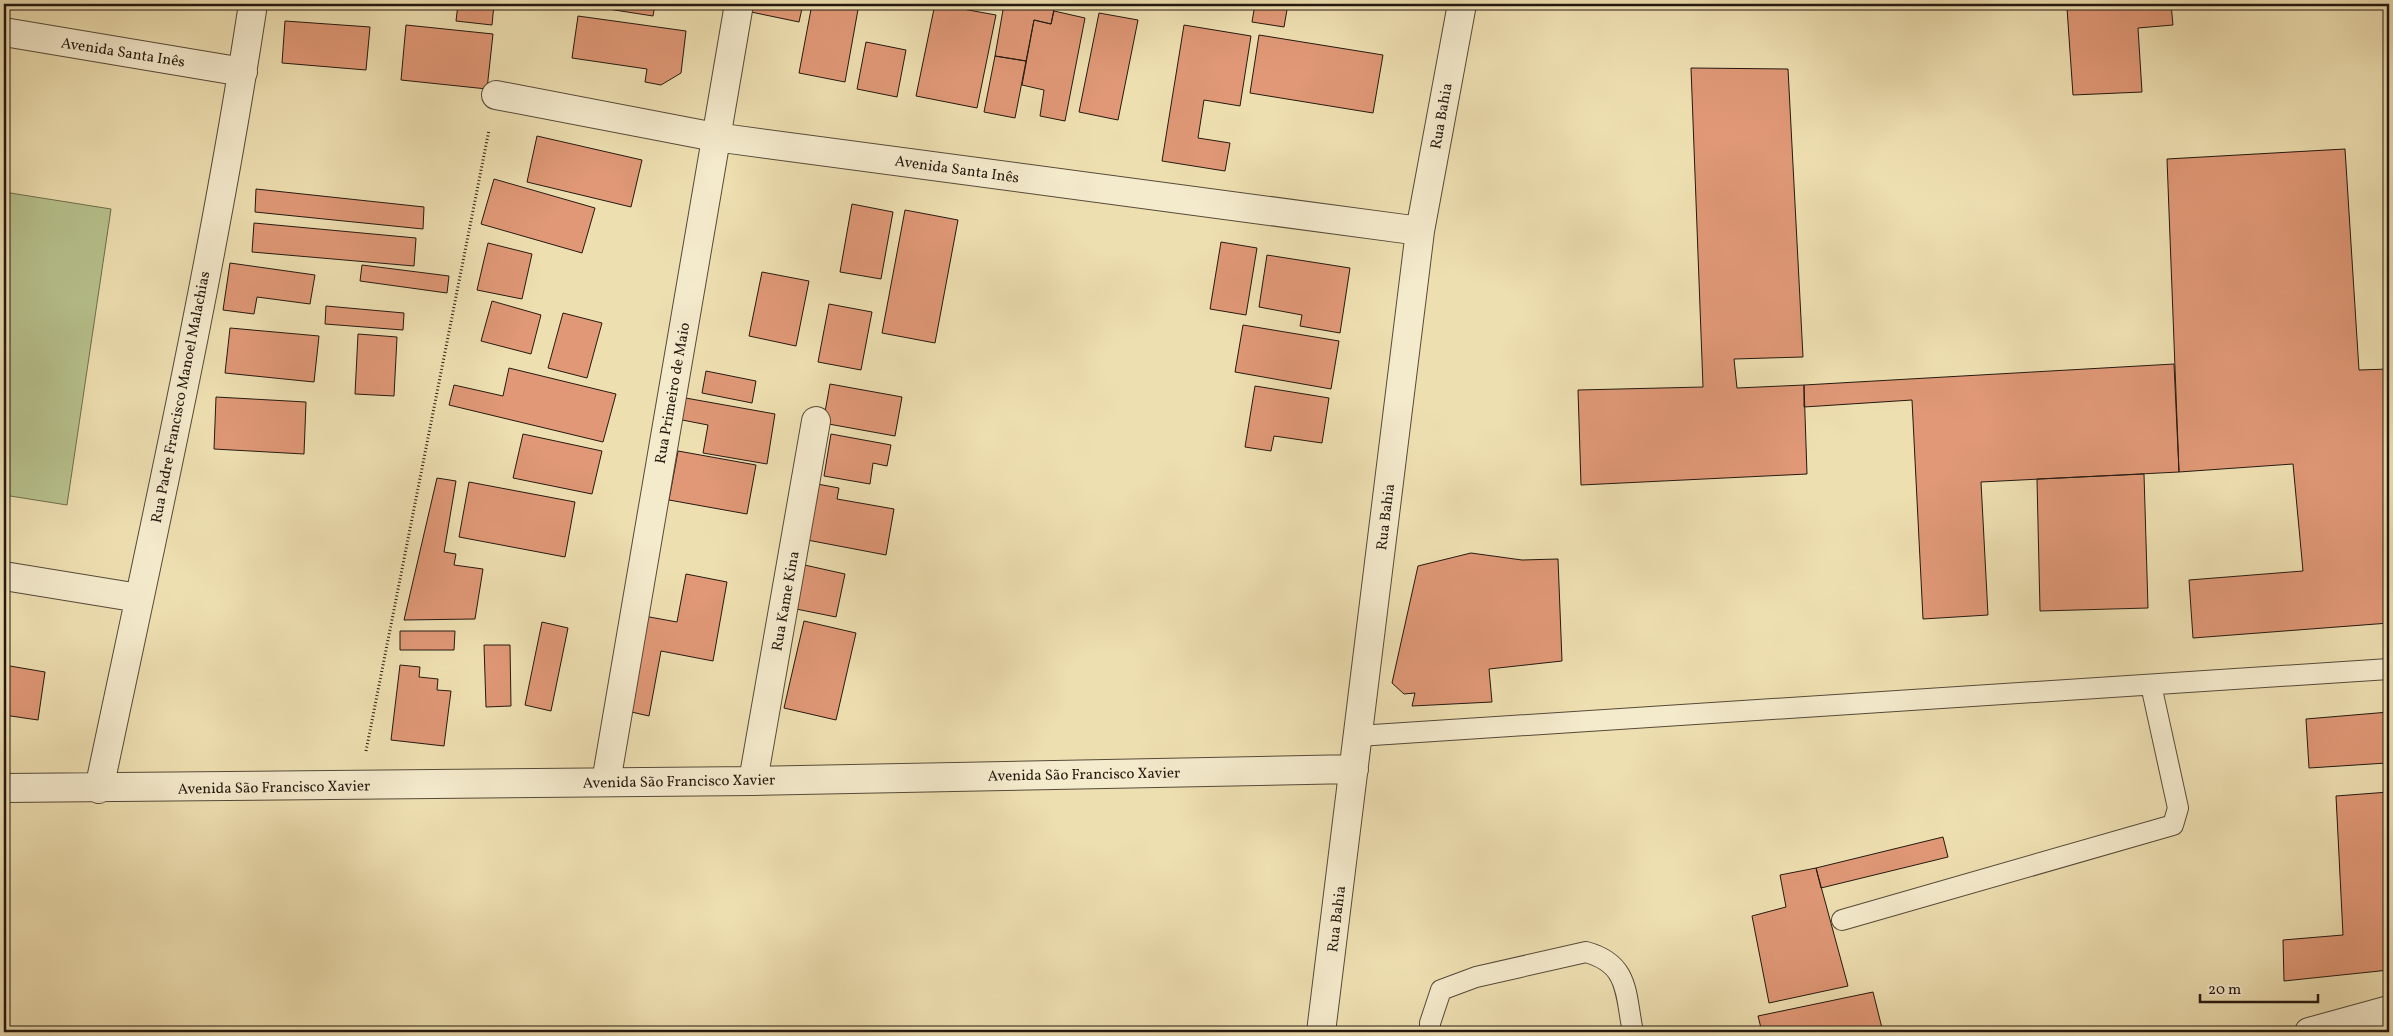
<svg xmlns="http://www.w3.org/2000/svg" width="2393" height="1036" viewBox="0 0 2393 1036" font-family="Vollkorn,serif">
	<rect width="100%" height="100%" fill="#eedfb1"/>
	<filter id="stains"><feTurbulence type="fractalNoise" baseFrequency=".004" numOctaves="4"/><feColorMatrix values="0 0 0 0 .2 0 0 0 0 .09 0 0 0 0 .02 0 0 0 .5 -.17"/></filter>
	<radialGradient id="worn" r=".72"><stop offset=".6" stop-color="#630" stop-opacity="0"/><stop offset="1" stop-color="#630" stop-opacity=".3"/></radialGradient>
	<path fill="#b7c28d" stroke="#6e6e4e" d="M4 192 111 209 67 505 4 495Z"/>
	<path fill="#e09876" stroke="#241910" d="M458 4H494L492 25 456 21Z
		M576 4H655L653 16Z
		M752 4H803L799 22 751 12Z
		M812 4H859L845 82 799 73Z
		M935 4 996 15 977 108 916 96Z
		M1004 4H1055L1051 24 1034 20 1026 61 995 56Z
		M1255 4H1288L1284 27 1252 22Z
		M2043 4H2171L2173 25 2138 28 2142 92 2073 95 2067 8 2044 6Z
		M1054 11 1085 18 1065 121 1040 116 1044 90 1022 85 1034 20 1051 24Z
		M1099 13 1138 20 1118 120 1079 112Z
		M578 16 686 31 681 73 661 85 645 82 647 69 572 58Z
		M285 21 370 27 366 70 282 63Z
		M406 25 493 34 487 89 401 80Z
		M1184 25 1251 36 1240 106 1204 100 1198 138 1230 143 1225 171 1162 161Z
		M1259 35 1383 55 1373 113 1250 93Z
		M866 42 906 50 897 97 857 89Z
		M995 56 1026 61 1015 118 984 112Z
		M1691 68 1788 69 1803 357 1734 359 1737 388 1804 385 1807 474 1581 485 1578 390 1703 387Z
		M537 136 642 160 631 207 527 182Z
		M2345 149 2359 370 2389 369V623L2193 638 2189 580 2303 571 2293 464 2179 472 2167 159Z
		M494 179 595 208 582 253 481 224Z
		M256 189 424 207 423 229 255 212Z
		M852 204 893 212 881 279 840 272Z
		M905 210 958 220 935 343 882 333Z
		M254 223 416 238 414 266 252 252Z
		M1221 242 1257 248 1246 315 1210 309Z
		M488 243 532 254 522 299 477 290Z
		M1267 255 1350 268 1340 333 1300 326 1302 315 1259 307Z
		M230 263 315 275 310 304 257 297 254 314 223 310Z
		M362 265 449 276 447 293 360 281Z
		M762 272 809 281 796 346 749 336Z
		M492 301 541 315 531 354 481 341Z
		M829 304 872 312 861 370 818 362Z
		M326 306 404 313 403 330 325 324Z
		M563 313 602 323 587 378 548 368Z
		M1243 325 1339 341 1331 389 1235 372Z
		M230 328 319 336 314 382 225 373Z
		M358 334 397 337 394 396 355 394Z
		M2174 364 2179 472 1981 482 1988 615 1923 619 1912 400 1804 407V385Z
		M509 368 616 394 603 442 449 405 454 385 503 396Z
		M706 371 756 381 752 403 702 393Z
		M830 384 902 397 895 436 823 423Z
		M1255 386 1329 398 1322 443 1274 436 1271 451 1245 447Z
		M216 397 306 402 304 454 214 449Z
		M680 397 775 414 767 464 703 453 708 425 677 419Z
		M523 434 602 451 592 494 513 478Z
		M831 434 891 445 887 466 873 463 870 484 824 476Z
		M678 451 756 465 747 514 669 500Z
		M2144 474 2148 608 2040 611 2037 479Z
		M437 478 456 481 444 552 456 554 454 565 483 569 475 619 404 620Z
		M469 482 575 502 565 557 459 537Z
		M812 483 839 488 837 499 894 509 886 555 802 539Z
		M1471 553 1522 560 1558 559 1562 661 1489 669 1492 702 1412 706 1415 693 1404 694 1392 683 1418 566Z
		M800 564 845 574 836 617 791 608Z
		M686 574 727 582 713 661 661 651 649 716 627 711 644 616 677 622Z
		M804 621 856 633 836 720 784 708Z
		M542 622 568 628 551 711 525 705Z
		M400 631H455L454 650H400Z
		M484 645H510L511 706 486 707Z
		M4 665 45 672 38 720 4 715Z
		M400 665 420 667 419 677 438 679 437 690 451 691 444 746 391 740Z
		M2389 712V785L2387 763 2309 768 2306 719Z
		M2389 792V970L2284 981 2283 940 2343 935 2336 796Z
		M1943 837 1948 857 1821 888 1816 868Z
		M1816 868 1848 986 1769 1003 1752 916 1786 907 1780 875Z
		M1873 992 1883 1032H1762L1758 1016Z"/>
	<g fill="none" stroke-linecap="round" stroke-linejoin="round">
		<defs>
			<path id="service" d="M1358 736 2389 669
				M1842 920 2173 825 2178 808 2151 685
				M1430 1032V1023L1441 990 1476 977 1586 952C1630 964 1625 994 1633 1032"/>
			<path id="minor" d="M4 32 243 72
				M496 95 715 137 1420 231
				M4 576 139 598
				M753 781 816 421
				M606 782 739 4
				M4 788 753 781 1354 769
				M99 789C154 528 213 267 253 4
				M1321 1032 1420 231 1462 4
				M2309 1032 2389 1010"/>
		</defs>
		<use href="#service" stroke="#564a38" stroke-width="22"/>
		<use href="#minor" stroke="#564a38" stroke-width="30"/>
		<path stroke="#241910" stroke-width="3" stroke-dasharray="1 2.5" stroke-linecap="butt" d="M366 751 489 130"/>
		<use href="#service" stroke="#f4eacc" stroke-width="20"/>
		<use href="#minor" stroke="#f4eacc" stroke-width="28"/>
	</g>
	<g text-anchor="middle" stroke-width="4.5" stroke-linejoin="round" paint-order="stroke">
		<g font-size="15" fill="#241910" stroke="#f4eacc">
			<text transform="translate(123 52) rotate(9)" y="5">Avenida Santa Inês</text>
			<text transform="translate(1441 116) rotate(-80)" y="5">Rua Bahia</text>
			<text transform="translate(957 169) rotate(8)" y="5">Avenida Santa Inês</text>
			<text transform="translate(672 393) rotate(-80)" y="5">Rua Primeiro de Maio</text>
			<text transform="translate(180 397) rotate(-79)" y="5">Rua Padre Francisco Manoel Malachias</text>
			<text transform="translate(1385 517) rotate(-83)" y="5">Rua Bahia</text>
			<text transform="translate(785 601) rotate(-80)" y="5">Rua Kame Kina</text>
			<text transform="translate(1084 774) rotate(-1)" y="5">Avenida São Francisco Xavier</text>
			<text transform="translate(679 781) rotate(-1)" y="5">Avenida São Francisco Xavier</text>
			<text transform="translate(274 787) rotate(-1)" y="5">Avenida São Francisco Xavier</text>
			<text transform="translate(1336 919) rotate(-83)" y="5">Rua Bahia</text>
		</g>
	</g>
	<rect width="2393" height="1036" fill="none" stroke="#eedfb1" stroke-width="20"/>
	<rect x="5" y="5" width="2383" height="1026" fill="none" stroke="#241910" stroke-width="2.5"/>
	<rect x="10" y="10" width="2373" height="1016" fill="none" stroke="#241910"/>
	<path d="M2200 994v8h118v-8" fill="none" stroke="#241910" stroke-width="2.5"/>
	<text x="2208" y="994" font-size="15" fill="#241910" stroke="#f4eacc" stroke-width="4" paint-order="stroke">20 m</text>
	<rect width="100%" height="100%" filter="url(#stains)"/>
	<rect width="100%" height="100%" fill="url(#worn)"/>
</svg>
